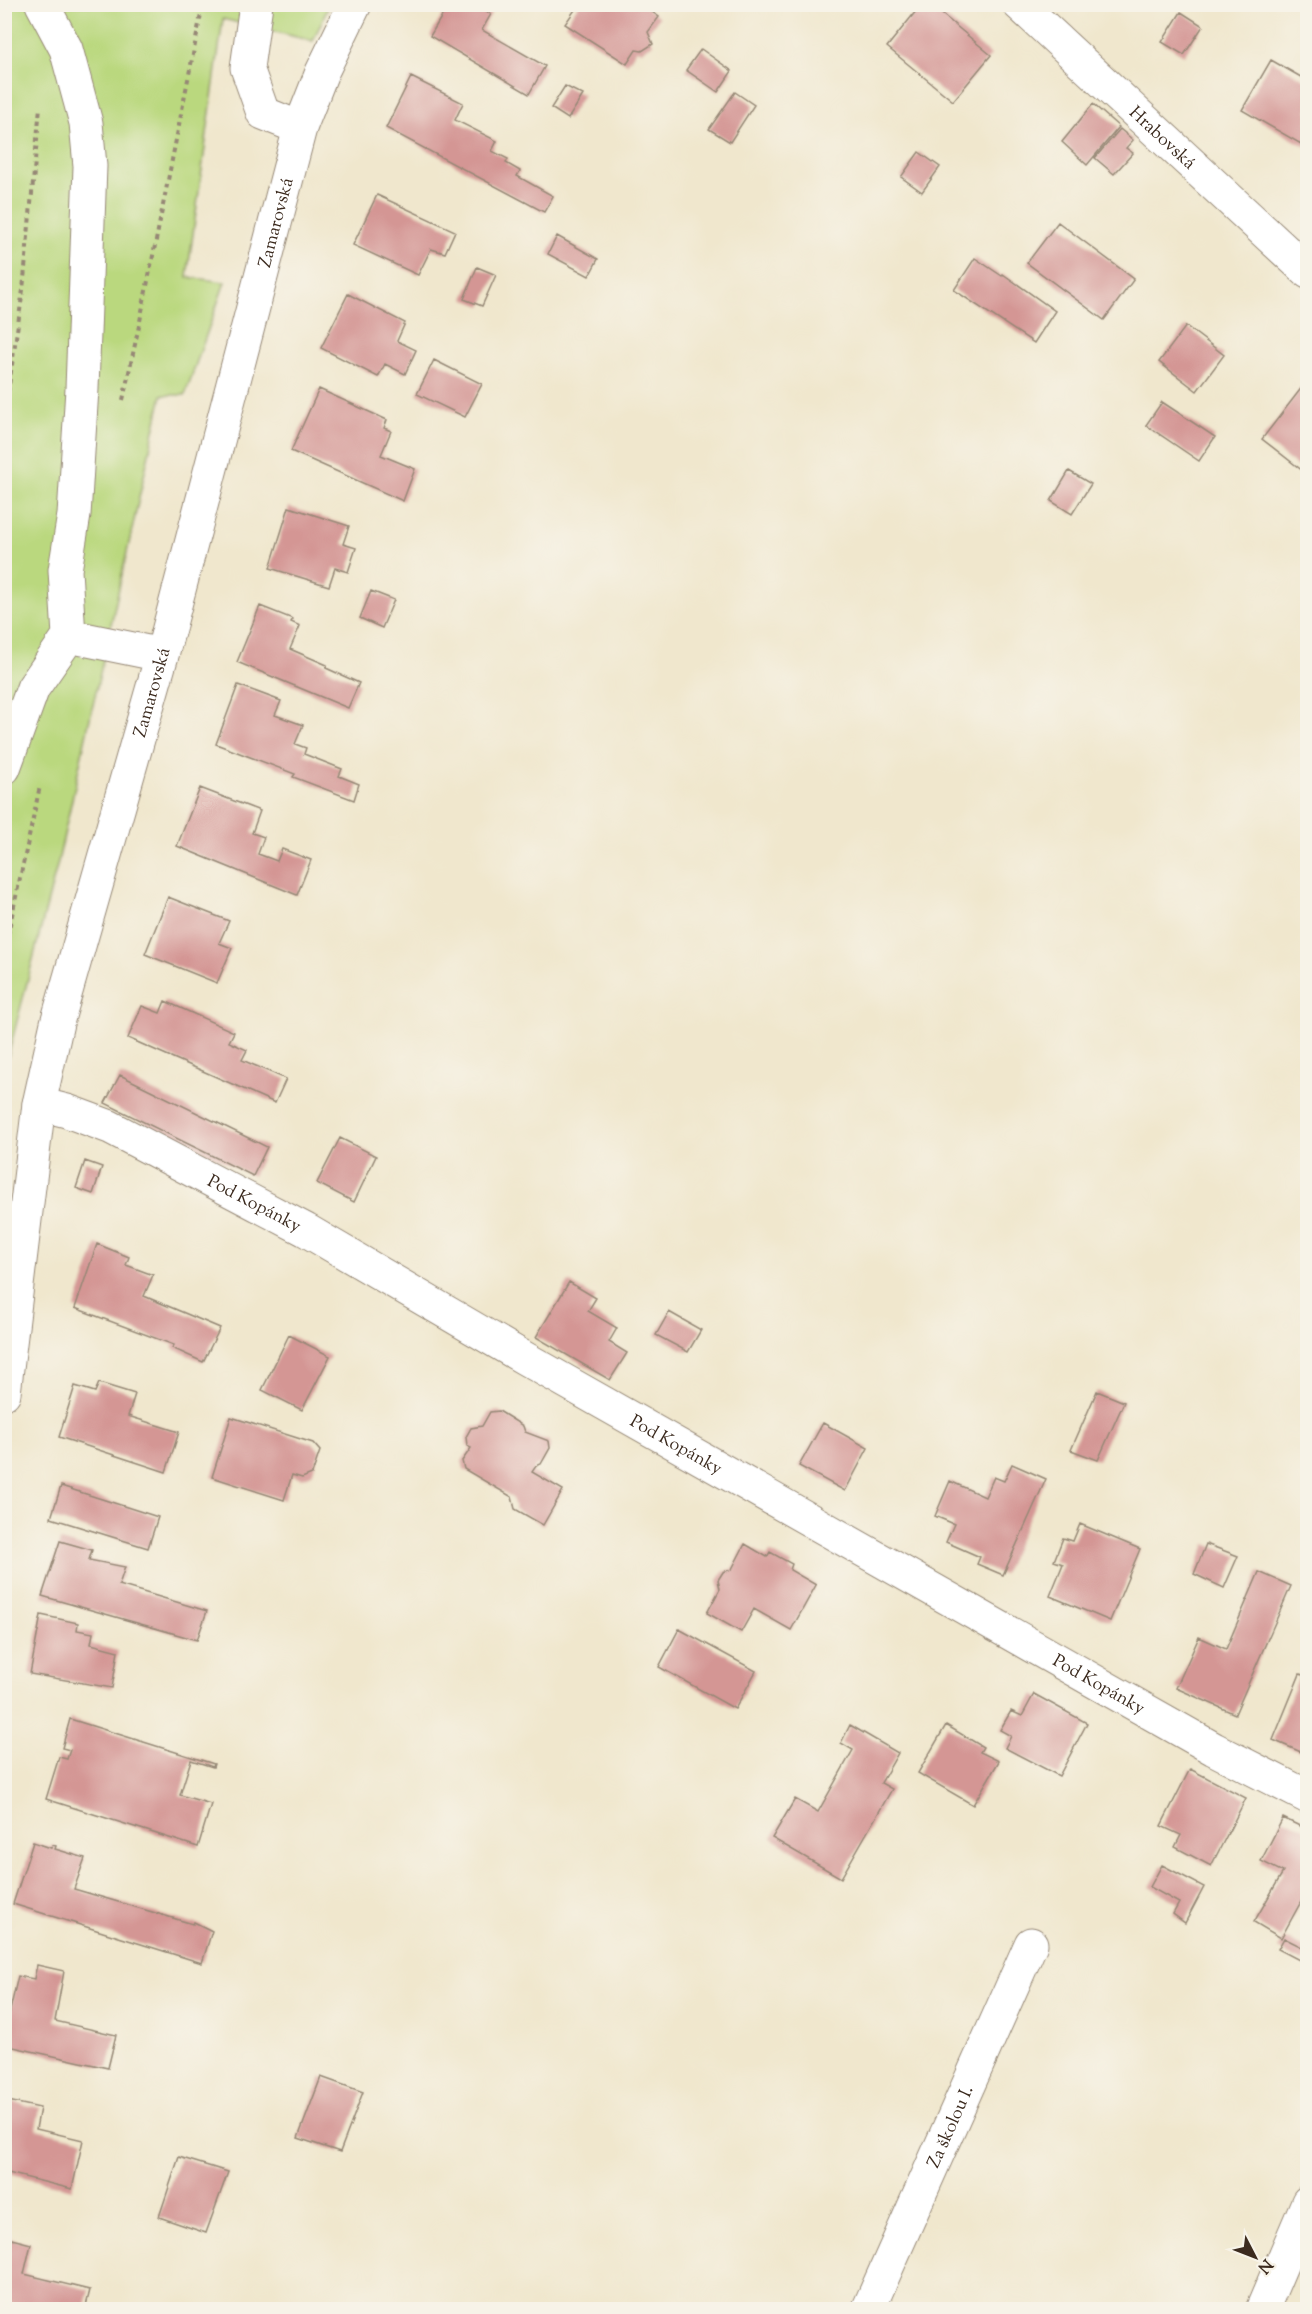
<svg xmlns="http://www.w3.org/2000/svg" width="1312" height="2314" viewBox="0 0 1312 2314" font-family="'Sorts Mill Goudy',serif">
	<rect width="100%" height="100%" fill="#f7f3e8"/>
	<filter id="ink" filterUnits="userSpaceOnUse"><feTurbulence type="fractalNoise" baseFrequency=".0167" numOctaves="2"/><feDisplacementMap in="SourceGraphic" scale="12" xChannelSelector="R" yChannelSelector="G"/><feConvolveMatrix kernelMatrix="1 2 1 2 8 2 1 2 1" color-interpolation-filters="sRGB"/></filter>
	<filter id="wash" filterUnits="userSpaceOnUse"><feTurbulence type="fractalNoise" baseFrequency=".008" numOctaves="4" result="noise"/><feDisplacementMap in="SourceGraphic" scale="24" xChannelSelector="R" yChannelSelector="G"/><feGaussianBlur stdDeviation="1.35" result="paint"/><feColorMatrix in="noise" values="0 0 0 0 0 0 0 0 0 0 0 0 0 0 0 0 0 1.4 0 .05"/><feComposite in="paint" operator="in"/></filter>
	<g filter="url(#wash)">
		<rect width="100%" height="100%" fill="#f0e7cd"/>
		<path fill="#bad87e" stroke="#7a814e" stroke-width="1.5" d="M5 5H329L313 41 223 19 187 277 225 282 185 395H162L58 862 5 1068Z"/>
		<g id="blocks">
			<path fill="#d49694" d="M449 4H475L491 14 482 30 545 66 529 94 430 36Z
				M579 4H641L659 17 648 32 653 44 642 51 636 50 627 64 565 24Z
				M921 5H931L991 55 953 101 887 47Z
				M1181 12 1203 26 1184 55 1162 42Z
				M701 49 732 71 718 92 686 70Z
				M1271 60 1308 81V148L1242 110Z
				M411 77 463 103 455 120 497 141 492 151 508 159 506 163 520 171 517 176 553 196 544 212 386 128Z
				M565 86 583 95 568 119 551 108Z
				M735 92 754 105 730 142 709 129Z
				M1093 104 1119 127 1087 165 1062 142Z
				M1120 129 1133 140 1126 148 1133 153 1114 174 1095 158Z
				M919 152 940 167 922 192 901 177Z
				M377 195 455 231 445 253 431 249 418 275 353 245Z
				M1058 222 1134 279 1104 320 1027 263Z
				M557 236 598 259 589 276 548 254Z
				M975 258 1002 276 1003 274 1055 311 1034 343 954 290Z
				M477 267 496 275 482 306 464 299Z
				M348 294 405 323 397 341 416 350 405 374 385 364 378 377 321 348Z
				M1186 326 1224 355 1197 391 1159 362Z
				M434 360 482 384 465 417 417 394Z
				M1303 386 1308 389V475L1262 439Z
				M319 389 387 420 384 428 391 431 381 455 415 469 403 501 291 451Z
				M1162 402 1215 437 1199 461 1146 425Z
				M1069 471 1091 484 1072 514 1051 501Z
				M289 507 349 526 343 544 356 548 348 572 335 568 329 586 270 568Z
				M371 591 394 600 382 628 360 618Z
				M260 606 293 619 291 622 300 626 290 649 327 665 326 668 359 683 348 708 237 662Z
				M238 685 281 701 275 715 303 725 295 744 306 748 304 754 342 769 339 776 359 784 354 800 293 777 295 774 216 744Z
				M200 788 260 811 252 833 264 837 258 854 277 861 282 849 311 860 297 895 177 846Z
				M168 897 229 921 219 943 232 948 217 983 145 954Z
				M165 1001 234 1032 229 1042 247 1050 242 1060 286 1079 275 1103 128 1038 142 1006 160 1013Z
				M120 1075 267 1147 253 1176 105 1103Z
				M340 1138 376 1156 354 1202 317 1183Z
				M85 1161 102 1167 93 1194 76 1188Z
				M97 1244 129 1257 126 1265 153 1275 144 1296 220 1328 203 1362 172 1348 174 1345 75 1308Z
				M569 1282 596 1298 588 1311 617 1328 609 1342 627 1353 610 1380 536 1337Z
				M669 1312 701 1330 688 1352 656 1335Z
				M289 1335 330 1356 302 1410 262 1390Z
				M99 1383 135 1394 128 1416 179 1432 166 1472 59 1437 75 1386 95 1392Z
				M1097 1391 1124 1402 1098 1460 1071 1450Z
				M499 1411 523 1426 525 1432 549 1441 550 1448 541 1464 536 1466 532 1472 563 1490 543 1525 515 1509 512 1497 464 1469 462 1461 471 1448 467 1446 466 1437 471 1428 482 1426 490 1412Z
				M231 1417 313 1443 320 1451 312 1474 302 1478 292 1475 284 1500 212 1477Z
				M823 1423 868 1448 845 1491 799 1466Z
				M1012 1464 1046 1479 1003 1575 977 1564 980 1557 946 1542 954 1524 935 1516 950 1481 985 1497 994 1477 1004 1481Z
				M61 1486 158 1517 148 1548 51 1518Z
				M1080 1524 1140 1549 1110 1621 1050 1596 1063 1564 1054 1561 1063 1538 1073 1541Z
				M60 1541 92 1550 89 1560 125 1567 119 1585 207 1611 197 1640 42 1596Z
				M745 1544 767 1557 770 1552 792 1564 790 1570 816 1585 791 1630 754 1609 741 1632 707 1613 720 1589 718 1580 723 1572 732 1569Z
				M1206 1544 1238 1556 1224 1588 1194 1574Z
				M1259 1572 1291 1586 1235 1714 1176 1688 1199 1637 1226 1649Z
				M41 1615 78 1623 77 1630 93 1633 91 1644 118 1651 112 1688 30 1674Z
				M679 1629 756 1671 735 1709 659 1667Z
				M1300 1674 1308 1677V1755L1273 1740Z
				M1034 1694 1087 1723 1059 1776 1005 1748 1011 1736 1000 1730 1011 1711 1022 1716Z
				M70 1719 214 1764 213 1767 191 1760 180 1795 211 1804 198 1847 46 1799 59 1757 67 1759 70 1750 62 1748Z
				M850 1725 898 1753 881 1783 892 1789 841 1878 772 1838 795 1799 818 1812 853 1750 841 1743Z
				M946 1725 983 1747 980 1752 999 1761 973 1805 918 1773Z
				M1190 1769 1246 1798 1211 1866 1175 1847 1181 1835 1161 1826Z
				M1283 1818 1308 1830V1889L1281 1938 1254 1922 1283 1872 1261 1861Z
				M33 1842 51 1848 52 1845 56 1846 55 1849 85 1858 74 1889 193 1924 194 1922 212 1931 202 1963 13 1904Z
				M1162 1865 1204 1887 1185 1923 1173 1914 1179 1903 1150 1887Z
				M1284 1938 1308 1950 1303 1962 1278 1949Z
				M37 1965 64 1971 55 2021 116 2035 108 2068 4 2045V2036L18 1976 34 1979Z
				M321 2077 363 2092 340 2152 298 2138Z
				M8 2101 40 2108 36 2129 83 2140 72 2189 4 2172V2118Z
				M179 2157 228 2172 206 2233 159 2217Z
				M4 2237 31 2244 24 2274 90 2290 85 2310H37L4 2302Z"/>
		</g>
	</g>
	<g filter="url(#ink)">
		<use href="#blocks" fill-opacity="0" stroke="#968876" stroke-width="1.5"/>
		<g fill="none" stroke-linecap="round" stroke-linejoin="round">
			<defs>
				<g id="minor">
					<path d="M256 4 247 68 263 113 300 128"/>
					<path id="s1" d="M1019 4 1308 272"/>
					<path d="M69 636 162 655"/>
					<path d="M4 768 33 688 69 636 65 570 74 515 82 389 90 166 86 123 66 49 42 4"/>
					<path id="s2" d="M39 1104 67 1111 110 1127 306 1230 526 1359 1214 1749 1308 1797"/>
					<path id="s3" d="M868 2310 1031 1944"/>
					<path d="M1262 2310 1308 2202"/>
				</g>
				<g id="major">
					<path id="s4" d="M4 1393 39 1104 57 1023 162 655 300 128 322 72 355 4"/>
				</g>
			</defs>
			<use href="#minor" stroke="#968876" stroke-width="35"/>
			<use href="#major" stroke="#968876" stroke-width="35"/>
			<path stroke="#968876" stroke-width="4" stroke-dasharray="4.5 4.5" stroke-linecap="butt" d="M123 400 140 321 203 4
				M4 419 23 290 40 107
				M4 952 40 786"/>
			<use href="#minor" stroke="#fff" stroke-width="33"/>
			<use href="#major" stroke="#fff" stroke-width="33"/>
		</g>
	</g>
	<g text-anchor="middle" stroke-width="6" stroke-linejoin="round" paint-order="stroke">
		<g font-size="18" fill="#3b2a1e" stroke="#f7f3e8">
			<text dy="6" stroke="none"><textPath href="#s1" startOffset="196">Hrabovská</textPath></text>
			<text dy="6" stroke="none"><textPath href="#s4" startOffset="1204">Zamarovská</textPath></text>
			<text dy="6" stroke="none"><textPath href="#s4" startOffset="718">Zamarovská</textPath></text>
			<text dy="6" stroke="none"><textPath href="#s2" startOffset="238">Pod Kopánky</textPath></text>
			<text dy="6" stroke="none"><textPath href="#s2" startOffset="724">Pod Kopánky</textPath></text>
			<text dy="6" stroke="none"><textPath href="#s2" startOffset="1210">Pod Kopánky</textPath></text>
			<text dy="6" stroke="none"><textPath href="#s3" startOffset="201">Za školou I.</textPath></text>
		</g>
	</g>
	<rect width="1312" height="2314" fill="none" stroke="#f7f3e8" stroke-width="24"/>
	<g transform="translate(1255 2257) rotate(132)" stroke="#f7f3e8" stroke-width="4.5" paint-order="stroke">
	<path d="M0-4.5L10 22L0 15L-10 22Z" fill="#3b2a1e"/>
	<text y="-9" font-size="16" font-weight="bold" text-anchor="middle" fill="#3b2a1e">N</text>
	</g>
</svg>
